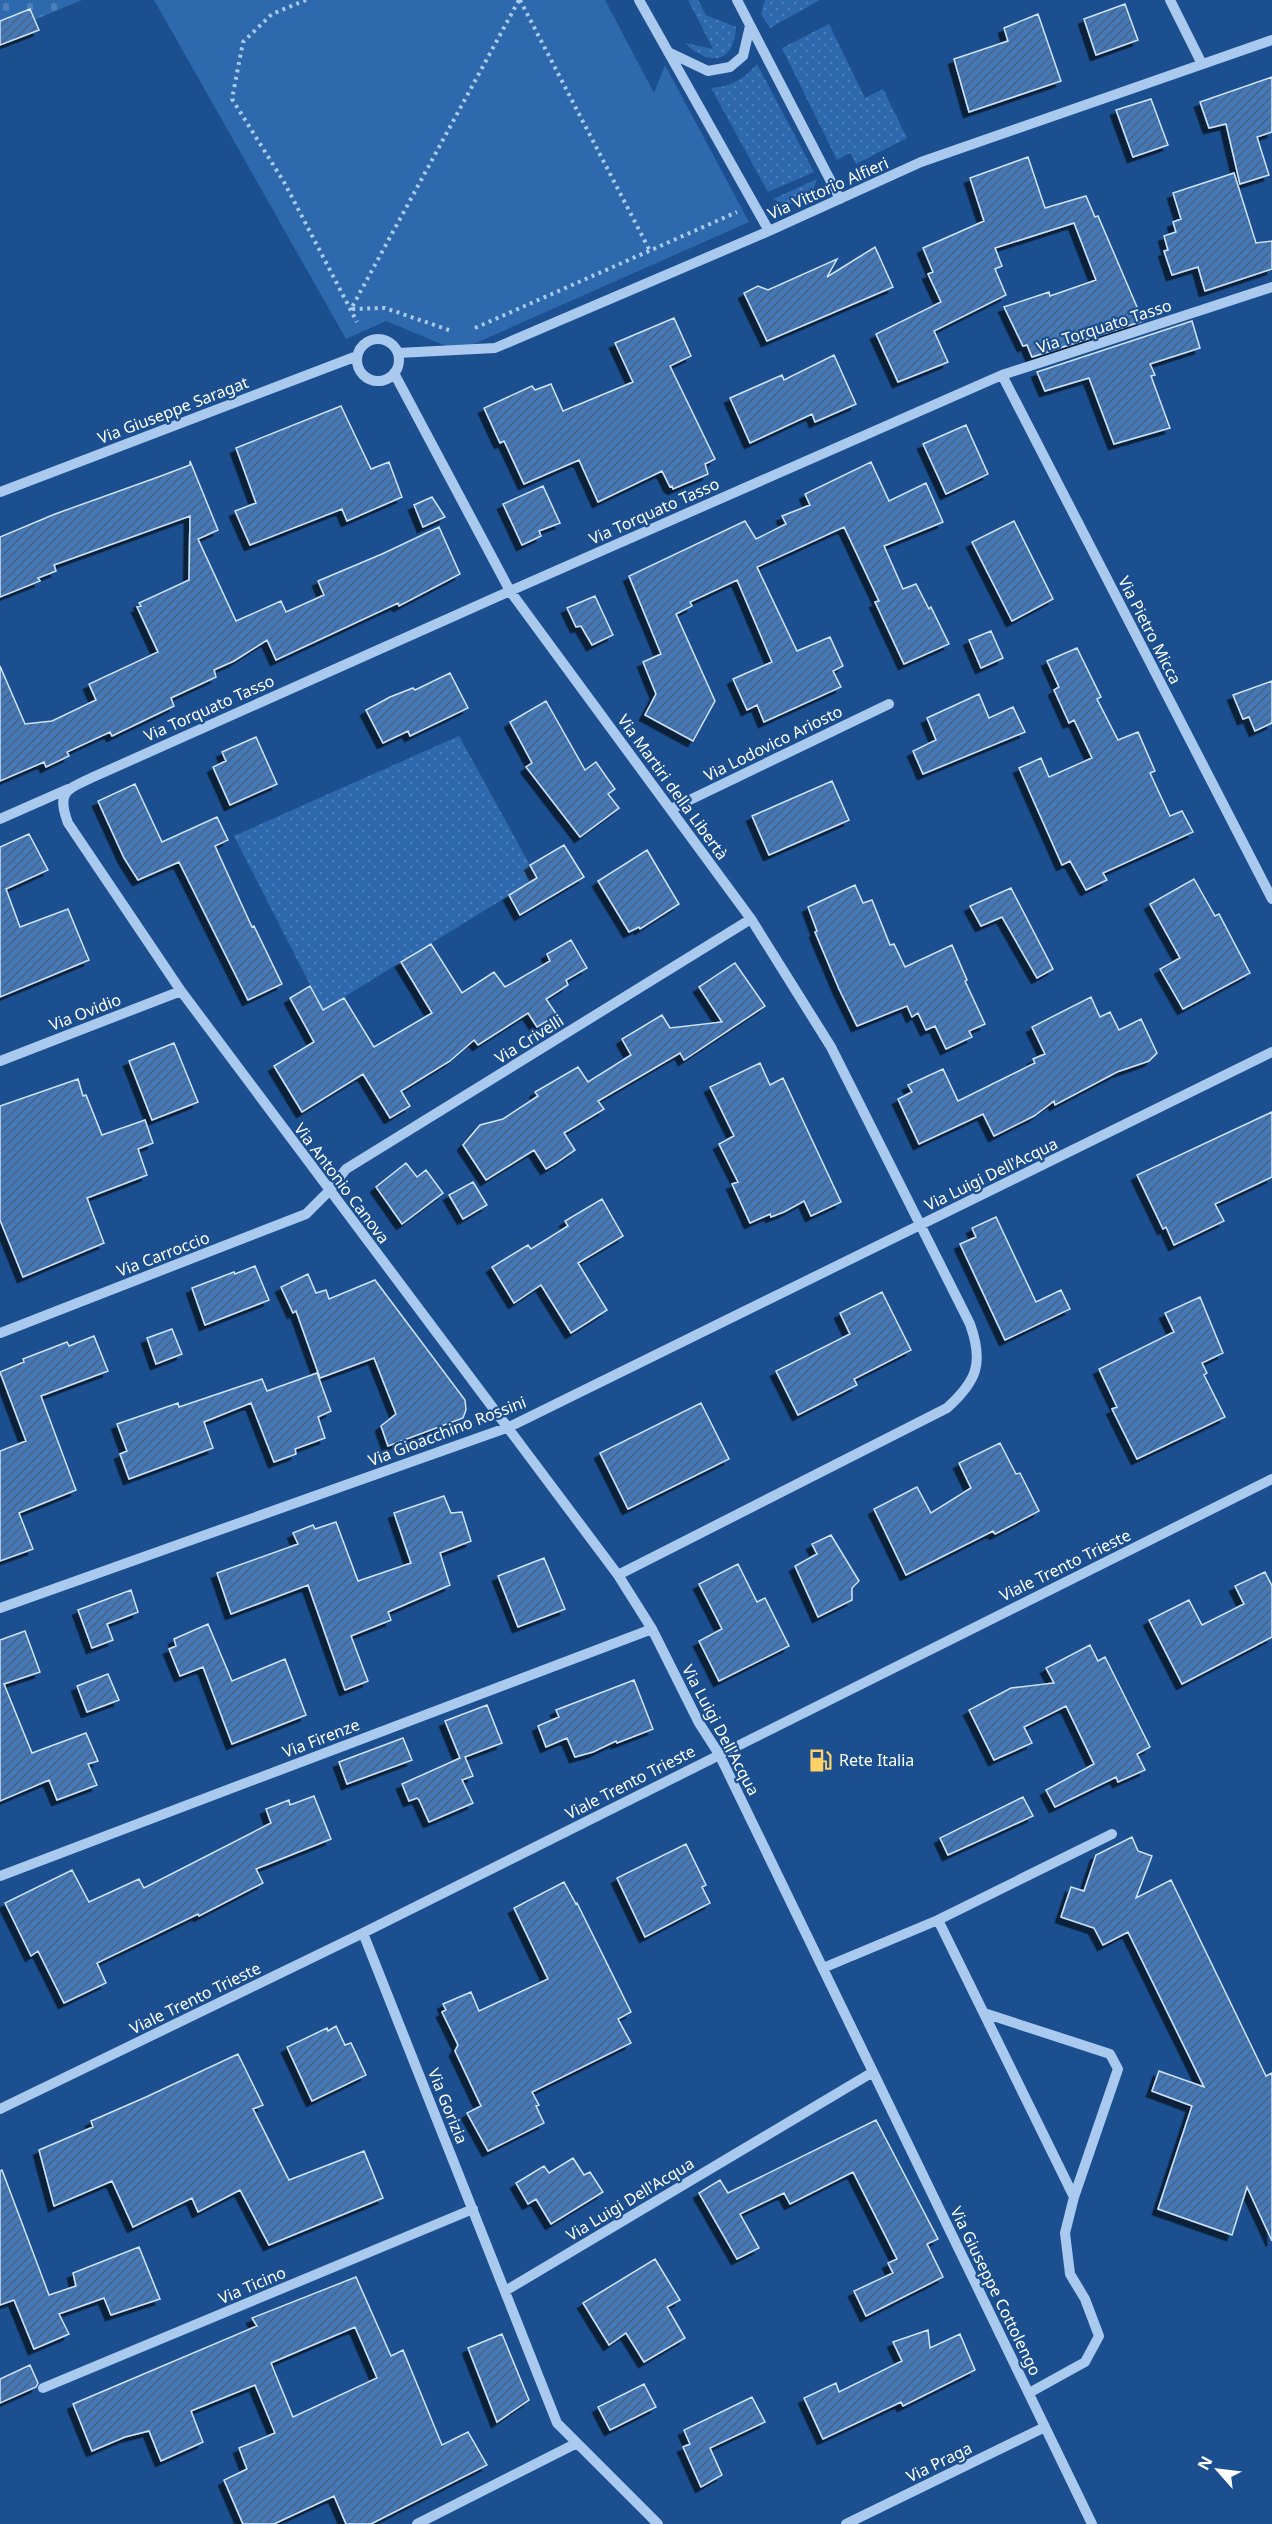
<svg xmlns="http://www.w3.org/2000/svg" width="1272" height="2524" viewBox="0 0 1272 2524" font-family="'Noto Sans',sans-serif">
	<defs>
		<pattern id="grass-dots" width="8" height="8" patternUnits="userSpaceOnUse" patternTransform="scale(1.5)"><rect width="8" height="8" fill="#2e69ad"/><path d="M2 2h.1M6 6h.1" fill="none" stroke="#4d80b9" stroke-width="1.8" stroke-linecap="round"/></pattern>
		<pattern id="cemetery-stones" width="16" height="16" patternUnits="userSpaceOnUse" patternTransform="scale(1.5)"><rect width="16" height="16" fill="#2e69ad"/><path d="M2 7V4a2 2 0 0 1 4 0v3zM10 15v-3a2 2 0 0 1 4 0v3z" fill="#4d80b9"/></pattern>
		<pattern id="building-hatch" width="6" height="6" patternUnits="userSpaceOnUse" patternTransform="scale(1.5)"><rect width="6" height="6" fill="#4478b7"/><path d="M-1 1l2-2M0 6l6-6M5 7l2-2" fill="none" stroke="#486282"/></pattern>
		<filter id="shadow"><feDropShadow dx="-5.5" dy="5.5" stdDeviation="0" flood-color="#0009"/></filter>
	</defs>
	<rect width="100%" height="100%" fill="#1b4f8f"/>
	<path fill="url(#grass-dots)" d="M688 0H698L706 15 736 27C734 65 708 66 685 43L713 49Z
		M765 0H820L770 28 761 14Z
		M829 24 865 98 883 89 907 138 856 164 850 153 837 160 782 48Z
		M757 64 814 172 768 192 711 88C732 86 743 80 757 64Z
		M817 179 812 193 788 205 773 199Z
		M459 736 537 878 323 1010 234 836Z"/>
	<path fill="url(#cemetery-stones)" d="M0 0H82L0 34Z"/>
	<path fill="#2e69ad" d="M154 0H605L654 93 665 65 749 222 458 351 386 321 346 339Z"/>
	<path fill="url(#building-hatch)" stroke="#cfe3fa" stroke-width="1.5" fill-rule="evenodd" filter="url(#shadow)" d="M1125 4 1138 40 1096 55 1084 19Z
		M30 9 39 30 0 45V21Z
		M1038 14 1061 81 969 112 954 59 1008 41 1004 28Z
		M1272 77V132L1257 137 1269 175 1240 184 1226 124 1209 128 1200 102Z
		M1151 99 1168 145 1133 157 1116 110Z
		M1028 157 1045 208 1086 196 1095 217 1098 216 1143 321 1032 357 1027 345 1023 346 1004 307 1049 292 1050 296 1096 280 1074 223 995 248 1002 266 995 269 1006 295 934 331 948 362 898 382 876 334 941 302 928 274 933 272 923 248 984 221 970 178Z
		M1234 173 1256 243 1272 241V269L1205 291 1198 267 1172 275 1164 251 1168 250 1164 236 1176 232 1173 222 1181 219 1173 193Z
		M875 247 893 287 767 341 744 293 758 286 768 290 837 259 827 277Z
		M674 318 691 356 670 366 715 459 705 464 708 474 673 489 672 486 670 487 662 471 598 502 579 460 524 484 504 441 500 443 484 408 532 386 535 390 551 384 563 411 633 382 615 343Z
		M1192 321 1200 348 1150 364 1155 375 1151 376 1170 428 1114 444 1089 378 1045 391 1037 372Z
		M834 355 856 404 815 422 812 414 750 443 730 398 782 375 784 380Z
		M341 406 371 469 389 462 402 497 347 521 342 509 250 545 235 511 256 503 236 448Z
		M966 425 988 474 946 494 923 444Z
		M190 461 218 530 198 539 236 621 281 601 286 612 324 595 318 581 382 554 439 527 460 574 399 606 398 603 276 660 267 640 234 661 214 670 216 677 171 698 174 706 112 736 110 732 67 752 69 756 46 767 44 762 0 781V666L25 724 52 721 96 700 89 684 158 652 137 607 141 606 139 603 189 580 190 516 54 565 56 571 38 578 40 581 0 597V537L55 514 161 476 190 465Z
		M871 462 889 501 926 483 943 522 884 546 903 589 916 584 929 609 931 607 949 644 904 664 875 602 879 601 844 527 757 567 797 651 830 637 843 666 833 671 841 687 764 722 757 705 747 710 733 679 772 662 737 580 690 602 692 606 676 614 715 701 693 741 645 715 656 694 643 662 661 654 629 576 745 521 756 539 786 524 782 516 810 505 805 494Z
		M543 486 560 523 539 531 541 536 522 545 503 504Z
		M432 497 445 517 423 527 414 505Z
		M1014 521 1053 599 1012 621 972 542Z
		M595 596 613 635 592 645 581 626 576 627 567 608Z
		M991 631 1003 658 981 668 969 640Z
		M1077 648 1101 697 1097 699 1118 740 1138 732 1155 771 1150 773 1170 816 1182 811 1193 832 1103 873 1107 880 1086 890 1070 861 1062 865 1019 768 1041 758 1049 777 1092 758 1074 720 1069 723 1054 690 1059 687 1047 661Z
		M450 673 468 708 410 736 408 731 383 743 366 710 390 697 413 688 415 690Z
		M1272 681V723L1255 731 1249 717 1243 719 1233 695Z
		M979 694 989 718 1013 707 1025 732 923 774 913 751 936 740 927 718Z
		M546 701 585 770 596 762 615 789 608 794 619 808 580 837 526 767 532 763 510 722Z
		M256 737 277 784 230 805 213 767 226 761 222 752Z
		M832 781 849 820 769 855 752 816Z
		M135 784 162 842 217 817 228 840 215 846 252 927 254 926 282 984 248 1000 179 862 138 880 124 858 98 801Z
		M29 834 48 870 6 889 20 927 68 909 89 960 0 997V847Z
		M564 845 584 877 520 915 509 895 537 878 530 865Z
		M647 850 679 904 640 929 639 927 629 932 598 881Z
		M1194 879 1215 916 1219 914 1250 973 1183 1009 1160 969 1180 958 1150 904Z
		M855 885 863 903 872 900 890 945 894 944 905 967 952 945 967 980 965 981 985 1024 969 1031 972 1037 946 1049 935 1026 926 1030 918 1013 912 1017 907 1006 857 1026 839 989 815 932 817 931 808 907Z
		M1011 888 1053 969 1037 978 1002 917 981 926 970 906Z
		M571 940 587 968 566 980 568 985 546 999 557 1015 537 1027 528 1013 478 1045 474 1040 450 1061 401 1091 410 1106 390 1118 363 1074 302 1112 274 1066 314 1042 290 998 310 986 323 1010 344 998 374 1047 432 1013 401 962 431 944 462 993 494 972 505 987 550 961 547 954Z
		M735 963 765 1006 684 1060 680 1053 598 1101 604 1109 564 1133 575 1150 556 1163 546 1169 534 1150 486 1180 463 1145 480 1125 503 1119 538 1096 535 1092 578 1067 588 1082 631 1055 622 1039 662 1015 670 1028 722 1022 699 987Z
		M1091 997 1100 1017 1110 1012 1119 1030 1141 1019 1157 1053 1149 1061 1117 1072 1055 1105 1054 1101 1034 1116 994 1136 983 1114 919 1144 898 1099 912 1092 908 1085 943 1069 958 1101 1035 1063 1033 1059 1045 1054 1032 1027Z
		M174 1043 198 1102 152 1120 129 1061Z
		M760 1063 770 1085 783 1078 841 1202 811 1216 804 1201 784 1212 771 1217 770 1214 750 1223 732 1184 738 1182 719 1144 734 1136 710 1087Z
		M78 1079 83 1096 86 1095 102 1135 145 1120 153 1143 138 1149 147 1175 87 1198 104 1243 23 1277 0 1220V1106Z
		M1272 1112V1177L1215 1204 1224 1221 1174 1245 1166 1227 1163 1229 1137 1175Z
		M406 1163 417 1177 426 1170 443 1193 402 1224 376 1187Z
		M473 1182 487 1205 463 1219 449 1195Z
		M602 1199 623 1236 578 1263 607 1310 571 1333 541 1285 514 1303 492 1267 528 1245 531 1249 568 1226 565 1221Z
		M996 1217 1036 1302 1061 1290 1070 1309 1005 1340 960 1244 976 1237 972 1228Z
		M255 1266 269 1300 205 1325 192 1288 234 1272 235 1274Z
		M308 1274 316 1293 326 1290 329 1299 375 1280 465 1400 466 1410 463 1418 388 1446 381 1426 396 1414 374 1358 320 1378 296 1311 293 1313 281 1287Z
		M882 1292 911 1350 854 1379 857 1385 798 1415 776 1371 850 1334 840 1313Z
		M1200 1297 1223 1353 1202 1363 1207 1373 1204 1375 1225 1417 1137 1459 1112 1409 1117 1407 1099 1369 1174 1332 1165 1313Z
		M172 1329 182 1354 156 1364 147 1338Z
		M94 1336 108 1371 41 1396 76 1490 19 1513 33 1549 0 1561V1451L26 1441 0 1372 24 1362 23 1359 67 1342 69 1346Z
		M317 1373 331 1411 318 1417 325 1438 295 1449 296 1454 274 1462 251 1403 204 1422 213 1448 129 1479 120 1454 127 1451 117 1424 178 1403 179 1407 262 1379 267 1391Z
		M701 1403 729 1459 628 1509 600 1453Z
		M1000 1443 1016 1474 1020 1473 1039 1511 995 1534 993 1531 906 1575 874 1509 917 1487 931 1513 971 1488 959 1463Z
		M444 1496 451 1513 462 1512 471 1541 440 1553 450 1585 388 1612 391 1620 351 1636 368 1681 345 1690 308 1585 231 1614 217 1573 298 1544 293 1533 313 1525 315 1529 336 1522 358 1581 411 1563 394 1513Z
		M831 1535 859 1581 852 1588V1600L818 1617 795 1566 817 1554 812 1544Z
		M544 1558 565 1609 518 1627 498 1576Z
		M738 1564 757 1602 765 1598 789 1646 719 1681 699 1641 722 1629 699 1584Z
		M1265 1572 1272 1586V1637L1182 1684 1149 1620 1189 1600 1202 1625 1244 1604 1235 1586Z
		M131 1590 138 1612 107 1624 113 1640 92 1648 78 1610Z
		M208 1624 232 1681 285 1659 306 1715 232 1744 203 1667 180 1676 169 1649 176 1646 174 1639Z
		M25 1631 40 1672 4 1684 32 1753 86 1733 98 1761 88 1764 97 1785 57 1800 49 1780 0 1801V1640Z
		M1090 1645 1098 1661 1105 1657 1150 1747 1137 1754 1145 1770 1118 1782 1116 1777 1055 1807 1046 1790 1094 1764 1066 1706 1024 1727 1032 1743 994 1760 969 1710 1011 1688 1054 1683 1046 1668Z
		M108 1674 119 1700 87 1712 77 1686Z
		M634 1680 653 1729 617 1743 616 1741 593 1752 575 1757 567 1738 546 1747 538 1726 559 1717 556 1710Z
		M487 1705 502 1743 465 1757 473 1776 462 1780 473 1803 429 1822 419 1800 417 1798 409 1801 402 1784 460 1758 445 1721Z
		M403 1738 412 1760 347 1784 339 1762Z
		M314 1796 331 1839 256 1869 263 1883 199 1916 198 1914 97 1963 106 1983 64 2003 38 1951 31 1956 5 1903 72 1870 89 1902 139 1879 144 1888 271 1823 266 1809 289 1800 290 1805Z
		M1023 1797 1033 1816 948 1855 940 1838Z
		M1132 1837 1138 1851 1152 1856 1136 1898 1171 1880 1266 2076 1272 2073V2241L1247 2187 1232 2235 1158 2209 1192 2106 1152 2091 1159 2071 1204 2087 1128 1932 1103 1945 1094 1928 1061 1917 1071 1887 1084 1891 1096 1855Z
		M686 1844 706 1885 702 1887 710 1903 645 1937 617 1878Z
		M564 1882 576 1904 577 1903 631 2012 618 2019 631 2043 532 2092 539 2105 536 2106 544 2123 488 2151 467 2113 481 2106 455 2051 458 2045 442 2012 446 2010 443 2004 471 1992 479 2011 548 1979 514 1908Z
		M336 2026 345 2045 351 2043 366 2075 312 2101 287 2047 327 2028 328 2031Z
		M238 2054 263 2105 253 2109 289 2180 364 2151 383 2198 269 2245 240 2190 198 2212 192 2198 133 2227 112 2181 54 2206 39 2150 93 2127 91 2121 146 2097Z
		M876 2120 938 2239 927 2244 943 2277 866 2316 854 2291 893 2273 888 2263 897 2259 853 2172 790 2204 784 2193 740 2214 759 2248 737 2259 699 2193 720 2180 728 2193Z
		M573 2158 584 2175 590 2172 603 2192 551 2224 536 2199 528 2204 516 2183 544 2166 549 2173Z
		M2 2170 49 2295 76 2286 73 2273 139 2247 160 2299 111 2315 104 2298 59 2314 69 2334 34 2349 14 2300 0 2305V2171Z
		M655 2259 680 2300 667 2307 685 2338 644 2362 626 2333 609 2345 583 2303Z
		M356 2277 391 2356 403 2350 442 2445 468 2432 487 2465 371 2524H346L334 2496 274 2524H243L224 2480 247 2469 239 2448 275 2433 255 2385 191 2411 203 2442 161 2461 149 2431 125 2437 92 2451 73 2404 257 2326 252 2318ZM355 2327 377 2378 293 2417 271 2363Z
		M928 2330 930 2348 960 2334 975 2370 903 2406 901 2402 823 2439 804 2398 836 2383 839 2392 902 2361 893 2342Z
		M502 2334 529 2400 497 2422 468 2348Z
		M30 2365 38 2383 36 2387 0 2403V2379Z
		M644 2384 656 2407 610 2430 598 2407Z
		M752 2397 765 2422 710 2448 722 2475 701 2487 683 2447 690 2444 684 2430Z"/>
	<g fill="none" stroke-linecap="round" stroke-linejoin="round">
		<path stroke="#a9c9ee" stroke-width="4" stroke-dasharray="3 4.5" stroke-linecap="butt" d="M306 0 272 14 243 42 232 99 284 182 357 322
			M520 0 650 251
			M475 328 737 212
			M449 330 385 308 351 309 519 0"/>
		<path stroke="#a9c9ee" stroke-width="10" d="M639 0 769 231
			M737 0 840 199
			M1170 0 1202 64
			M668 52 708 71 730 67 743 56 750 26
			M357 360a21 21 0 1 1 42 0a21 21 0 1 1-42 0Z
			M398 353 495 348 769 231 921 162 1272 40
			M394 373 510 591 751 919 831 1047 970 1324C984 1363 977 1381 947 1408L618 1575
			M1002 375 1272 899
			M0 492 357 356
			M671 809 889 704
			M0 819 68 789
			M0 1061 181 991
			M0 1333 306 1214 329 1191 346 1169 751 919
			M0 1608 509 1427 1272 1052
			M0 1876 652 1629
			M938 1920 1112 1834
			M363 1933 557 2423 658 2524
			M823 1968 938 1920 1074 2197 1065 2233 1070 2274 1085 2299 1099 2336 1085 2362 1029 2393
			M984 2013 1110 2054 1118 2069 1074 2197
			M0 2109 363 1933 1272 1479
			M505 2291 873 2072
			M43 2388 473 2209
			M417 2524 577 2443
			M846 2524 1045 2427
			M1092 2524 719 1754 699 1723 652 1629 618 1575 181 991 68 823C57 793 65 790 91 778L510 591 1002 375 1272 287"/>
	</g>
	<defs>
		<symbol id="fuel-bare" viewBox="-9 -9 18 18"><path d="M-5.5-6h7V0h2V4h1.3V-2.5L3-4.5l.8-.8L6-3V5H2.5V1h-1V6h-7ZM-4.2-4.7v3.2H.2V-4.7Z" fill="#ffd166" stroke="#1b4f8f" stroke-width="2.5" paint-order="stroke"/></symbol>
	</defs>
	<g fill-rule="evenodd">
		<use href="#fuel-bare" x="804" y="1744" width="33" height="33"/>
	</g>
	<g text-anchor="middle" stroke-width="4.5" stroke-linejoin="round" paint-order="stroke">
		<g font-size="16" fill="#fff" stroke="#1b4f8f">
			<text transform="translate(828 188) rotate(-24)" y="6">Via Vittorio Alfieri</text>
			<text transform="translate(1104 326) rotate(-18)" y="6">Via Torquato Tasso</text>
			<text transform="translate(173 410) rotate(-21)" y="6">Via Giuseppe Saragat</text>
			<text transform="translate(654 511) rotate(-24)" y="6">Via Torquato Tasso</text>
			<text transform="translate(1150 630) rotate(63)" y="6">Via Pietro Micca</text>
			<text transform="translate(209 708) rotate(-24)" y="6">Via Torquato Tasso</text>
			<text transform="translate(773 743) rotate(-26)" y="6">Via Lodovico Ariosto</text>
			<text transform="translate(673 787) rotate(54)" y="6">Via Martiri della Libertà</text>
			<text transform="translate(85 1012) rotate(-21)" y="6">Via Ovidio</text>
			<text transform="translate(529 1039) rotate(-32)" y="6">Via Crivelli</text>
			<text transform="translate(991 1174) rotate(-26)" y="6">Via Luigi Dell'Acqua</text>
			<text transform="translate(342 1183) rotate(53)" y="6">Via Antonio Canova</text>
			<text transform="translate(163 1254) rotate(-21)" y="6">Via Carroccio</text>
			<text transform="translate(447 1431) rotate(-21)" y="6">Via Gioacchino Rossini</text>
			<text transform="translate(1065 1565) rotate(-26)" y="6">Viale Trento Trieste</text>
			<text transform="translate(721 1730) rotate(62)" y="6">Via Luigi Dell'Acqua</text>
			<text transform="translate(321 1738) rotate(-21)" y="6">Via Firenze</text>
			<text transform="translate(630 1782) rotate(-27)" y="6">Viale Trento Trieste</text>
			<text transform="translate(195 1998) rotate(-26)" y="6">Viale Trento Trieste</text>
			<text transform="translate(448 2106) rotate(68)" y="6">Via Gorizia</text>
			<text transform="translate(630 2199) rotate(-31)" y="6">Via Luigi Dell'Acqua</text>
			<text transform="translate(252 2285) rotate(-23)" y="6">Via Ticino</text>
			<text transform="translate(996 2291) rotate(64)" y="6">Via Giuseppe Cottolengo</text>
			<text transform="translate(939 2462) rotate(-26)" y="6">Via Praga</text>
		</g>
		<g font-size="16" fill="#fff" stroke="#1b4f8f" text-anchor="start">
			<text x="839" y="1766">Rete Italia</text>
		</g>
	</g>
	<g transform="translate(1218 2470) rotate(298)" stroke="#1b4f8f" stroke-width="4.5" paint-order="stroke">
	<path d="M0-4.5L10 22L0 15L-10 22Z" fill="#ffffff"/>
	<text y="-9" font-size="16" font-weight="bold" text-anchor="middle" fill="#ffffff">N</text>
	</g>
</svg>
